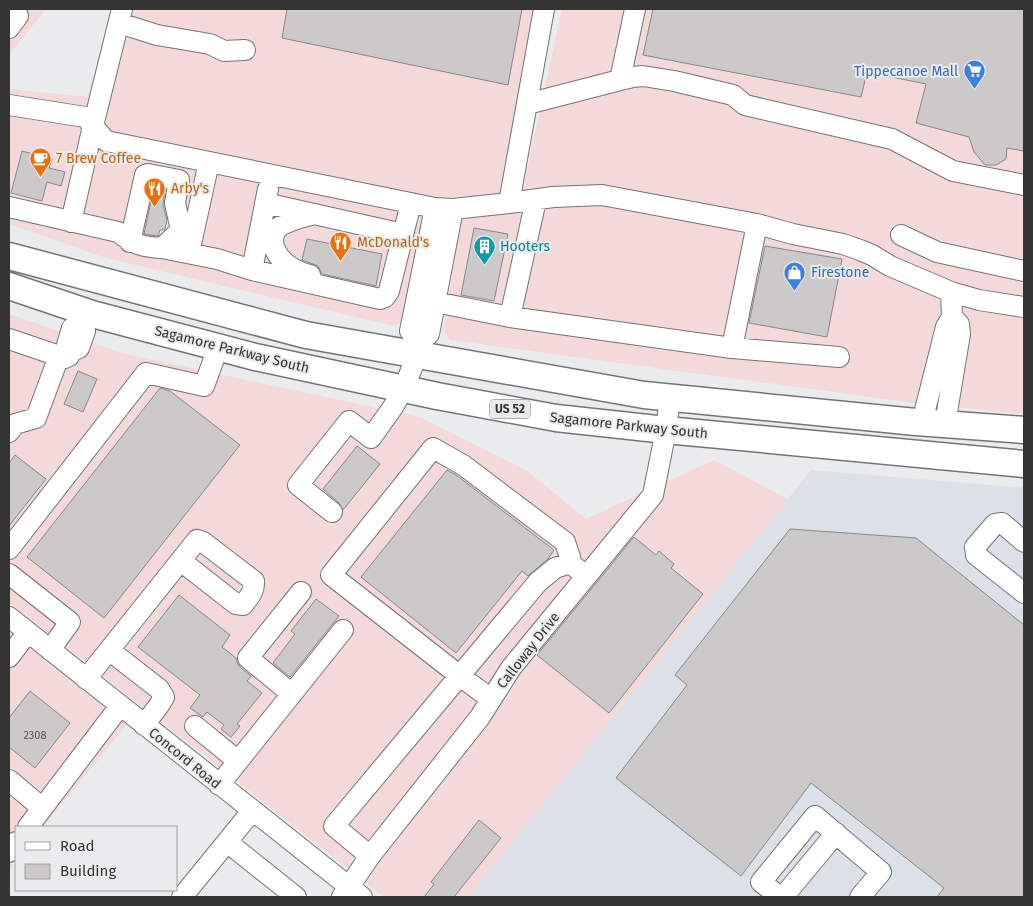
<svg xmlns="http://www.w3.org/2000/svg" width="1033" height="906" viewBox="0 0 1033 906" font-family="'Fira Sans',sans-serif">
	<rect width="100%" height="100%" fill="#eaebec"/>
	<path fill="#f4d9db" d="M9 9H46L9 55Z
		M112 9H535L505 196 430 198 402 322 394 326 106 258 9 224V89L88 97Z
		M562 9H1024V414L914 403 450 340 443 329 462 216 519 207Z
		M9 314 122 353 419 417 526 470 586 519 714 460 797 504 481 897H384L9 602Z
		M9 628 129 722 43 827H16V859L9 869Z"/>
	<path fill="#dce0e8" d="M811 470 1024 488V897H469Z"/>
	<path fill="#cbc9ca" stroke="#8a8889" d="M287 9H522L508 85 282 38Z
		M653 9H1024V151L1007 148 1006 159 996 165H985L974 152 969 137 916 123 926 84 867 72 861 97 643 55Z
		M22 151 52 159 49 168 65 172 61 186 47 182 42 201 11 193Z
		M154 187 165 189 163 205 167 220 165 229 163 230H160L158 236 144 234Z
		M474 228 508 234 494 301 461 295Z
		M307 239 382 254 376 286 322 274 318 266 302 260Z
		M765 246 842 259 827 337 749 323Z
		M78 371 97 379 83 412 64 404Z
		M160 388 170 391 240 445 104 618 27 557Z
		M357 446 380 464 343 510 339 503 323 489Z
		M15 455 46 479 9 526V463Z
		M447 470 456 475 554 550 548 559 528 576 522 571 456 653 361 577Z
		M790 529 916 538 1024 625V897H937L944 888 811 783 741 876 616 778 687 685 675 675Z
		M634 537 656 555 659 551 674 564 671 568 703 594 609 713 537 655Z
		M179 595 230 635 222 647 236 658 237 663 240 667 251 676 247 681 262 693 237 724 240 726 231 737 221 729 224 725 207 712 203 717 190 708 200 695 138 647Z
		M316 599 339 616 290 677 273 663 295 634 291 631Z
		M30 691 70 723 35 768 9 747V718Z
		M479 820 501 838 454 897H424L434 884 431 882Z"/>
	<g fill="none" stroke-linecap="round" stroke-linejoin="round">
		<defs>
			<path id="minor" d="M544 9 509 203 553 197 602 195 757 224 793 234 843 244 860 250 872 255 890 266 951 292 952 317 946 327 922 422
				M119 23 157 35 210 44 224 51 245 50
				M9 28 18 16 9 9
				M620 80 633 77 643 76 674 81 733 95 745 105 892 139 953 171 1024 185
				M527 104 620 80 635 9
				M9 105 85 117 106 141 435 208 453 209 509 203
				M265 203 403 234
				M9 207 118 232C133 244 142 247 162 248L181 230 175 203 179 180 148 174 145 175 130 242
				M71 222 93 126 122 9
				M901 235 937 252 1024 271
				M162 248 217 259 252 270 380 299 385 297 389 291 411 203
				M189 253 209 162
				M252 270 268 189
				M310 275C293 271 272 258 273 238 274 234 275 231 278 228 287 220 304 217 315 214
				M951 292 979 300 1024 307
				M435 302 510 317 732 348 757 224
				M510 317 536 200
				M9 339 65 358 69 356 70 352 79 348 85 331 81 323 72 328 67 345 70 352
				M420 341 410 331 435 208
				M732 348 839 357
				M945 424 960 334 959 324 952 317
				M9 432 15 424 36 418 59 356
				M332 512 298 485 349 421 371 438 393 407 404 388 417 355 420 341 429 334 453 209
				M1024 542 1002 523 995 524 975 547 976 555 1024 593
				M9 549 146 373 204 386 218 348
				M9 574 70 622 50 650
				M9 617 362 897
				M109 650 159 689 164 697 160 704 144 725
				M9 657 28 632
				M86 679 197 540 203 542 254 581C255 591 249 597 243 605L236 604 181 561
				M292 694 248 658 301 592
				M491 699 460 676 331 575 433 448 463 465 565 542 570 557V563L586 576
				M195 726 238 761
				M9 780 42 808
				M219 785 343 630
				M28 827 120 706
				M227 842 296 897
				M9 852 16 842
				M370 856 334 826 538 582 555 568 570 563
				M182 897 252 811
				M342 897 370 856 480 717 511 668 653 495 666 430 670 397
				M780 897 761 882 815 816 881 872 860 897
				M783 897 836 833"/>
			<path id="major" d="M9 256 306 335 644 395 916 422 1024 430
				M9 286 92 314 255 357 437 396 556 418 666 430 1024 464"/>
		</defs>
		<use href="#minor" stroke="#737476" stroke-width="22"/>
		<use href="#major" stroke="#737476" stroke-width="29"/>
		<use href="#minor" stroke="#fff" stroke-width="20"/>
		<use href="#major" stroke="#fff" stroke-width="26"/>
	</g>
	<defs>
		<symbol id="supermarket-pin" viewBox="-11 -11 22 30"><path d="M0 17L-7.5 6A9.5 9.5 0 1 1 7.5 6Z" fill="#3f7fe0" stroke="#eaebec"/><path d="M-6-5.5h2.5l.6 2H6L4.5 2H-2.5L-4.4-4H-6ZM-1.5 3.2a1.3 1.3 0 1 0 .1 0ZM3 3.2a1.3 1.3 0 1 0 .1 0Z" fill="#fff"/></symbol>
		<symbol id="cafe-pin" viewBox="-11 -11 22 30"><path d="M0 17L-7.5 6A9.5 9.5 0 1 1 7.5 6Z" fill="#e8710a" stroke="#eaebec"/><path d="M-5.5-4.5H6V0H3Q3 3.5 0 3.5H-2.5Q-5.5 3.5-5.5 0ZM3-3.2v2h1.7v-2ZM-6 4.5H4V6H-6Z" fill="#fff"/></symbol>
		<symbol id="restaurant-pin" viewBox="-11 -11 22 30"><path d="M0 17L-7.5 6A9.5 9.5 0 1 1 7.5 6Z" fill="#e8710a" stroke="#eaebec"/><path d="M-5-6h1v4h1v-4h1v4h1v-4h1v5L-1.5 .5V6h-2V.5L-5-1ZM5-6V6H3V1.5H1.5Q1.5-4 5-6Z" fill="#fff"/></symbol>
		<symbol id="building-pin" viewBox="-11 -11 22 30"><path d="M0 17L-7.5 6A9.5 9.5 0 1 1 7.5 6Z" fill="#0f9aa8" stroke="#eaebec"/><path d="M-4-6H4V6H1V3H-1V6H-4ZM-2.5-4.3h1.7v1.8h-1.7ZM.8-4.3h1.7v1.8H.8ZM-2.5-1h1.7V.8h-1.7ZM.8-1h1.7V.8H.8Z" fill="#fff"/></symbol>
		<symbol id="shop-pin" viewBox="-11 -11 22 30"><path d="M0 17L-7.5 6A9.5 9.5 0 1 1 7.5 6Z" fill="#3f7fe0" stroke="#eaebec"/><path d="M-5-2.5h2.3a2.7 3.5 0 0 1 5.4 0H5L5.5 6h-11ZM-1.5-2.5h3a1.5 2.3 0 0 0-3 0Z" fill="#fff"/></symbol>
	</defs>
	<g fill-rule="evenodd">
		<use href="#supermarket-pin" x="962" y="58" width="25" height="34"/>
		<use href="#cafe-pin" x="28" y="146" width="25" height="34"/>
		<use href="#restaurant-pin" x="142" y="176" width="25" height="34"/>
		<use href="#restaurant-pin" x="328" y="230" width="25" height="34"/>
		<use href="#building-pin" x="472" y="234" width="25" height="34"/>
		<use href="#shop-pin" x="782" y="260" width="25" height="34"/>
	</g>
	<g text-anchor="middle" stroke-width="4" stroke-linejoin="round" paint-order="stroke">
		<g font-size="11" fill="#5a595a">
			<text x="35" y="739">2308</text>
		</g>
		<rect fill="#eaebec" stroke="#6b6b6b" stroke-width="1" x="490" y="399.5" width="40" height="19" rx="4"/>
		<g font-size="12" font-weight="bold" fill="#343434">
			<text x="510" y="413">US 52</text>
		</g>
		<g font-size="14" fill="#366cbe" stroke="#eaebec" text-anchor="end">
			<text x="958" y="76">Tippecanoe Mall</text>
			<text x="811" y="277" text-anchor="start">Firestone</text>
		</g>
		<g font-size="14" fill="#c56008" stroke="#eaebec" text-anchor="start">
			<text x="56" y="163">7 Brew Coffee</text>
			<text x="171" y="193">Arby's</text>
			<text x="357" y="247">McDonald's</text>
		</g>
		<g font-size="14" fill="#0d838f" stroke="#eaebec" text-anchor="start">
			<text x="500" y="251">Hooters</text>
		</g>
		<g font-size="14" fill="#343434" stroke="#eaebec">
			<text transform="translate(232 349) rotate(14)" y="5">Sagamore Parkway South</text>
			<text transform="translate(629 425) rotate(6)" y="5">Sagamore Parkway South</text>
			<text transform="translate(528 650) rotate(-52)" y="5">Calloway Drive</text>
			<text transform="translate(185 758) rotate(39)" y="5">Concord Road</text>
		</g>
	</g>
	<rect width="1033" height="906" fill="none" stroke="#343434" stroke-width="20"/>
	<rect x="15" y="826" width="162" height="65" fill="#eaebec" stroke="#a1a2a2"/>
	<rect x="25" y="842" width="25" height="8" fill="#ffffff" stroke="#a1a2a2"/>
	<text x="60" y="851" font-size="15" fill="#343434">Road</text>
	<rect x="25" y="864" width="25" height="15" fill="#cbc9ca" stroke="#a1a2a2"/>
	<text x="60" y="876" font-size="15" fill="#343434">Building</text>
</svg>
